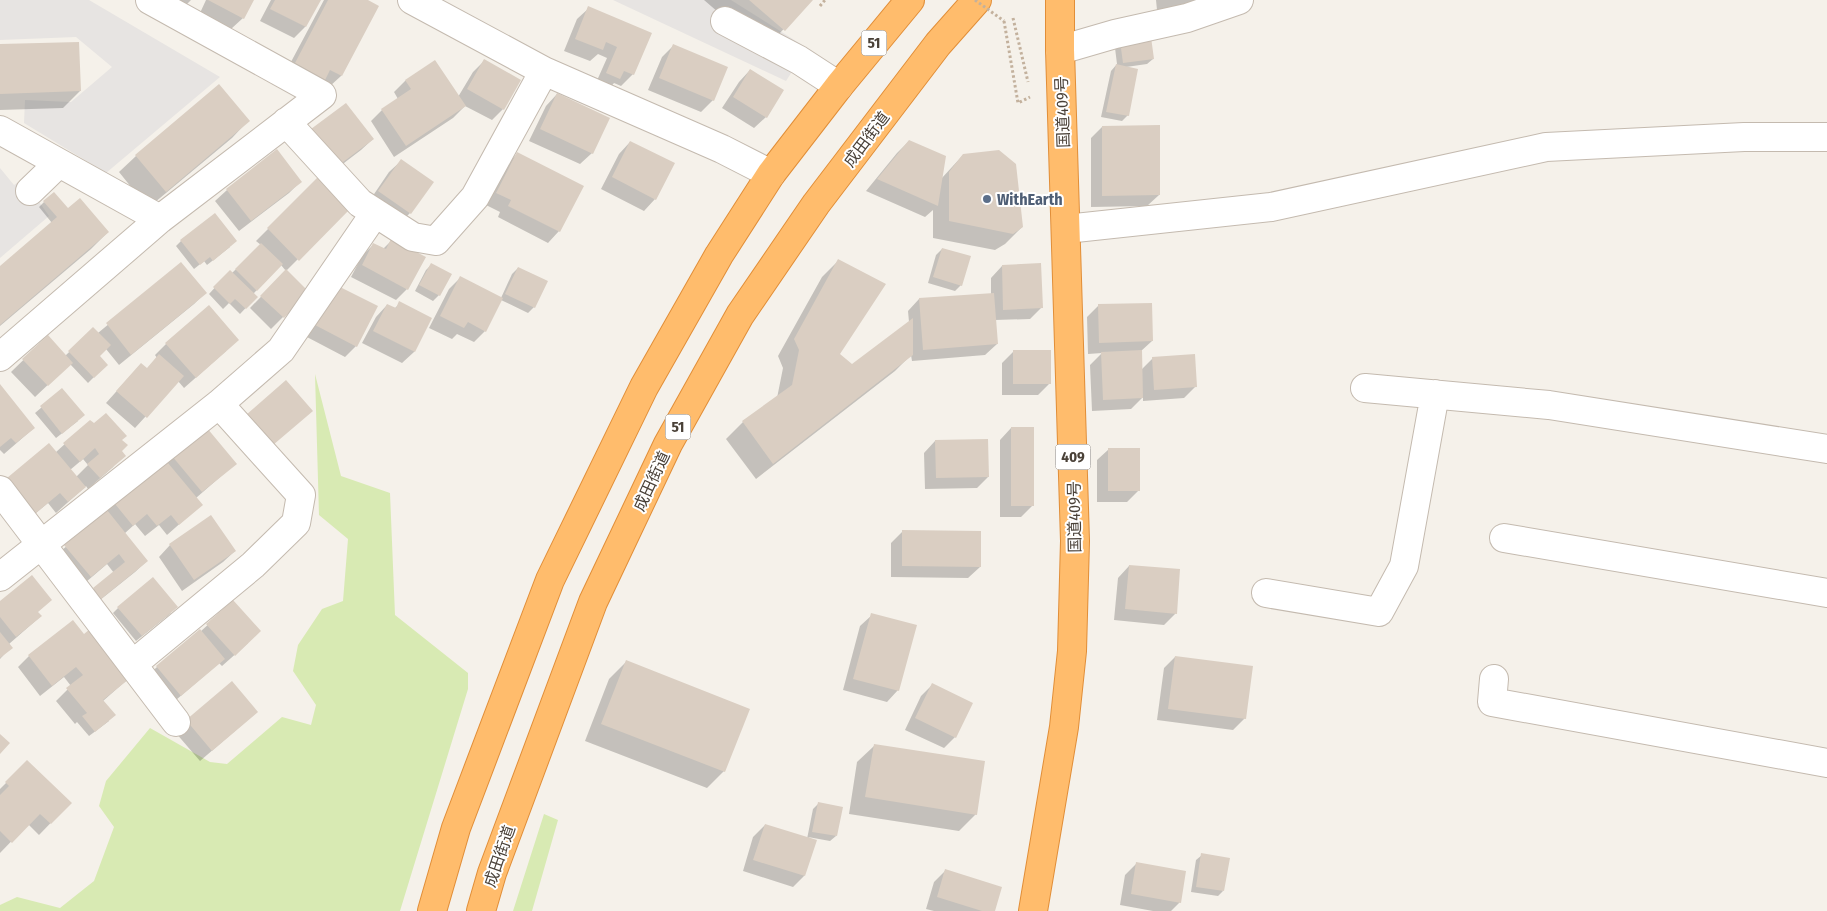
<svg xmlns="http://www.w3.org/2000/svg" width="1827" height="911" viewBox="0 0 1827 911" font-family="'Fira Sans Condensed','Noto Sans JP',sans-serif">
	<rect width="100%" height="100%" fill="#f5f1ea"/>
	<path fill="#d8eab3" d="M315 374 341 476 390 493 395 615 468 673V689L400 911H0V905L17 897 60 908 94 881 114 827 99 806 106 781 150 728 210 762 227 764 282 717 311 725 316 705 293 671 298 645 322 609 343 601 348 539 319 515Z
		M544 814 558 820 532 911H513Z"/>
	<path fill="#e7e4e2" d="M0 0H89L220 77 106 173 24 123 25 100 71 102 112 67 76 37 0 40Z
		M613 0H731L807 48 786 81Z
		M0 168 14 185 23 179 49 216 0 258Z"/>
	<path fill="#0003" fill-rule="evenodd" d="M173 0H191L185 6Z
		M206 0H252L243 18 231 29 200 13Z
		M271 0H319L305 27 294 38 260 21Z
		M324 0H365L377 6 341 76 329 87 284 75Z
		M704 0H811L763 51Z
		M1156 0H1208L1199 8 1157 10Z
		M589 8 650 33 633 74 621 86 614 83 608 90 595 85 607 58 598 54 590 61 564 51 577 19Z
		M1120 42 1153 59 1147 64 1126 67 1128 115 1122 121 1101 117 1111 71 1117 64 1115 48Z
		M0 46 80 91 63 108 0 110Z
		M673 46 713 100 701 112 648 90 662 57Z
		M435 61 458 97 473 72 484 61 503 109 492 120 465 106 453 118 394 157 371 121 382 110 398 99 394 92 405 81Z
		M750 70 766 117 754 128 722 108 739 82Z
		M219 86 248 121 232 138 148 208 119 172 136 156Z
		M557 94 592 153 580 164 529 141 546 106Z
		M1102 127 1159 195 1147 206 1091 207V138Z
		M312 130 373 139 361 150 327 176Z
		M909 141 941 179 963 155 1022 227 1005 244 995 250 933 238V210L925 217 866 191 897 153Z
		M630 142 655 199 644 211 601 189 619 154Z
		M277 151 300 182 289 193 239 231 215 201 227 190Z
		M517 154 559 231 548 243 498 217 500 212 486 205 506 165Z
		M401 161 410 213 399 224 368 203 389 172Z
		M318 179 349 208 286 271 308 292 271 329 250 308 286 271 281 265 253 294 256 297 240 314 229 303 223 309 209 294 230 271 232 273 261 245 256 241Z
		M44 202 67 210 108 232 91 249 0 326V267L52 223 39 207Z
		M181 241 230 247 207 265 204 261 194 269 176 246Z
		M391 241 407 289 396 300 351 277 362 256 374 244 383 249Z
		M942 249 961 285 955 291 928 283 936 255Z
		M838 261 839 354 852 366 909 322 908 311 919 299 991 294V278L1002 266 1042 307 1030 319 995 320 997 344 985 355 912 361 911 355 895 371 756 479 726 439 743 422 777 398 783 368 778 356 822 277Z
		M181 264 205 293 194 304 119 365 106 349 98 356 106 365 88 383 70 364 35 397 11 372 47 337 65 356 93 329 98 333Z
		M431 265 439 295 433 301 415 291 426 270Z
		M518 268 534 307 528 313 501 300 485 331 474 342 457 334 452 339 429 328 449 289 460 278 501 298 512 274Z
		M325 298 356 346 345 357 305 336Z
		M400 303 430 319 414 352 402 363 362 343 376 317 387 305 394 309Z
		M1099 305 1152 341 1140 352 1141 370 1153 358 1196 386 1184 398 1143 401V397L1131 409 1092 411 1090 365 1102 353 1088 354 1087 317Z
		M166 344 226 351 184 388 178 381 135 428 106 403 141 364 147 370 157 358 155 355Z
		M1013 352 1049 384 1038 395H1002V363Z
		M0 386 34 428 4 454 0 450Z
		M62 390 78 421 56 438 35 413Z
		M90 421 121 440V451L113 467 88 489 86 486 56 513 48 503 24 523 0 487 8 479 55 453ZM83 459 88 465 76 477 70 470Z
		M1011 428 1033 505 1021 517H1000V440Z
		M935 441 988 477 977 488 925 489 924 453Z
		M1109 449 1139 490 1127 502H1097V460Z
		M173 457 235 464 196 498 201 505 167 535 159 525 145 536 135 524 124 534 147 561 135 572 95 604 88 594 114 573 107 564 79 588 54 557 104 514 101 511 167 464Z
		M903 531 980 567 968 578 891 577V543Z
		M170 545 235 551 223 562 182 591 159 557Z
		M1129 566 1176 613 1164 625 1114 620 1118 578Z
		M0 602 37 613 41 616 9 644 11 647 0 659Z
		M233 602 248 643 222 666 219 663 169 706 145 678 157 667 199 631 200 632Z
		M118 608 171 613 136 641 113 613Z
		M872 615 898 690 887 702 843 690 860 626Z
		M84 636 128 679 103 701 109 721 89 736 77 722 75 724 56 701 71 686 64 677 40 696 18 667 29 656Z
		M1175 657 1245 718 1233 730 1157 720 1164 668Z
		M626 662 748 709 724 771 707 788 585 741 609 679Z
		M933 684 955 737 944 748 905 730 921 696Z
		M257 712 200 761 175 732 187 721Z
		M874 746 976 814 959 831 849 814 857 762Z
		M27 762 70 803 39 835 28 824 0 853V789Z
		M818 804 836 836 830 841 808 837 815 841 804 876 793 887 743 871 753 837 765 825 807 839 813 809Z
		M1202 855 1223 891 1218 896 1191 892 1196 860Z
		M1136 864 1180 902 1171 911H1153L1120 905 1125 875Z
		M945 871 994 911H934L926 909 934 882Z"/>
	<path fill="#dacec2" d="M208 0H254L244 19Z
		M275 0H321L306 27 270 9Z
		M328 0H368L379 6 342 76 330 70 325 80 295 63Z
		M749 0H813L785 31Z
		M588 6 652 33 634 75 624 71 620 79 606 73 617 47 606 42 603 50 575 39Z
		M1151 37 1154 59 1123 63 1120 41Z
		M79 42 81 91 0 94V44Z
		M673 44 728 67 714 101 659 78Z
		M484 59 521 80 504 110 467 89Z
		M435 60 466 106 406 146 381 109 411 89 405 80Z
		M1116 64 1138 69 1129 116 1106 112Z
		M750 69 784 90 767 118 733 97Z
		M219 84 250 121 166 192 135 155Z
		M557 93 610 118 593 154 540 129Z
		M346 103 374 139 339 165 311 129Z
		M1160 125V195L1102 196V126Z
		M909 140 946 156 938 206 877 179Z
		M630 141 675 163 656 200 612 177Z
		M277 149 302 182 251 221 226 189Z
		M999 150 1016 164 1023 227 1013 234 949 221V172L963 154Z
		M517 152 584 186 560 232 508 206 511 200 496 193Z
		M401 159 434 182 411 214 378 191Z
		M318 177 351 208 299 261 267 228Z
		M54 192 68 208 80 198 109 232 0 325V266L57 217 43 201Z
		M215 213 237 241 213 261 210 257 200 265 180 240Z
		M391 239 426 257 408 290 362 265 373 243 386 249Z
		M261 243 283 264 257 291 235 269Z
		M942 248 971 256 962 286 933 277Z
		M838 259 886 284 840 354 852 364 913 318V355L773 464 742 421 792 385 799 350 794 339Z
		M181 262 207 293 131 355 106 323Z
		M431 263 452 274 440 296 419 285Z
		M1041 263 1043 308 1003 310 1002 265Z
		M518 267 548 281 535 308 505 294Z
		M286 269 309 292 284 318 260 296Z
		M230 270 258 297 246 309 235 299 230 304 213 287Z
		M460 276 503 298 486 332 468 322 464 328 440 316Z
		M336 285 378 306 357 347 315 325Z
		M994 293 998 344 923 350 919 298Z
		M399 301 432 318 415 352 373 331 387 304 396 308Z
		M1152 303 1153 341 1099 343 1098 304Z
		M209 305 239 340 196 378 165 343Z
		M93 327 111 345 100 356 108 365 94 378 68 351Z
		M48 335 73 363 48 386 22 359Z
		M1013 350H1051V384H1013Z
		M1142 350 1143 398 1103 400 1101 352Z
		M159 354 184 376 147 418 116 391 141 363 147 368Z
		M1195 354 1197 387 1154 390 1152 357Z
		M286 380 313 411 273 445 246 415Z
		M0 384 35 428 16 443 11 438 0 447Z
		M62 388 85 415 62 434 40 406Z
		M106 413 127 436 122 440 128 445 122 451 126 456 100 478 87 464 99 454 95 448 80 462 63 443 90 420 94 423Z
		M1011 427H1034V506H1011Z
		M207 428 237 464 202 492 172 456Z
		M988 439 989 477 936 478 935 440Z
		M49 443 86 487 68 502 60 493 36 513 7 478Z
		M1108 448H1140V491H1108Z
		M163 457 203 505 179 525 171 515 157 526 147 514 133 526 111 499Z
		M107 510 148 561 101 599 93 588 125 562 119 554 91 577 64 545Z
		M211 515 236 551 194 580 169 544Z
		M902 530 981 531V567L902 566Z
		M1129 565 1180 569 1177 614 1125 609Z
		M32 575 52 600 38 612 42 616 16 637 0 617V601Z
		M153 577 178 607 142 636 117 607Z
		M233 600 261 631 235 656 206 624Z
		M871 613 917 625 899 691 853 679Z
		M73 620 84 634 90 629 129 679 103 700 116 715 95 732 82 716 87 713 66 688 83 675 76 667 52 686 28 655Z
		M200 629 225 659 181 696 156 666Z
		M0 632 13 648 0 658Z
		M1175 656 1253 666 1246 719 1168 709Z
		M626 660 750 709 725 772 601 724Z
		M232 681 258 712 212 751 186 720Z
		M932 683 973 703 956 738 915 718Z
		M0 734 10 743 0 754Z
		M874 744 985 761 977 815 865 797Z
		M27 760 72 803 51 824 40 814 12 843 0 831V795L9 786 5 782Z
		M818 802 843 807 837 836 812 832Z
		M765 824 817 840 805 876 753 860Z
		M1201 853 1230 858 1224 891 1196 887Z
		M1136 862 1186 871 1181 903 1131 894Z
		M945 869 1002 887 995 911H982L937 897Z"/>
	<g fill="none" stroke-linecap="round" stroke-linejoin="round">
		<defs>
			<path id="minor" d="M412 0 544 71 722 149 771 174
				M725 21 799 60 839 86
				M1060 50 1115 34 1187 18 1239 0
				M286 122 360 203 413 237 436 241 475 197 544 71
				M0 130 160 219
				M30 191 59 163
				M1066 229 1271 207 1546 147 1744 137H1827
				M0 357 160 219 322 95 150 0
				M1365 388 1549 405 1827 449
				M0 490 176 722
				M1504 538 1827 593
				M0 577 219 404 281 350 375 213
				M1266 593 1379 612 1404 566 1435 394
				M133 664 253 565 296 523 301 495 219 404
				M1494 679 1492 702 1827 763"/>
			<path id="highway" d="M432 911 456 828 550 580 644 387 719 255 771 174 839 86 910 0
				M481 911 492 873 593 602 668 444 740 315 816 204 938 44 977 0
				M1033 911 1064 727 1072 651 1075 541 1060 50V0"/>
		</defs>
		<use href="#minor" stroke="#c4baaf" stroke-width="30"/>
		<use href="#highway" stroke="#e18e38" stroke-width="30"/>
		<path stroke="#c3b19d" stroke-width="3" stroke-dasharray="2.5 2.5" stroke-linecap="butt" d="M820 6 825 0
			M1013 18 1028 82
			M1004 21 1018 103 1030 97"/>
		<use href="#minor" stroke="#fff" stroke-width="28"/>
		<use href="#highway" stroke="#ffbc6c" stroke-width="28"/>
		<path stroke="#c3b19d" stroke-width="3" stroke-dasharray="2.5 2.5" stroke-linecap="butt" d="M975 0 1004 21"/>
	</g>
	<circle fill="#5c6f8a" stroke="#fff" stroke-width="2" cx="987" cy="199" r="5"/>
	<g text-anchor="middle" stroke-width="4" stroke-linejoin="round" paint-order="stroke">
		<g fill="#fff" stroke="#807a74" stroke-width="1">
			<rect x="861.5" y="30.5" width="25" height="25" rx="4"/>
			<rect x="665.5" y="414.5" width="25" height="25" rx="4"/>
			<rect x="1055.5" y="444.5" width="35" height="25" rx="4"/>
		</g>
		<g font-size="15" font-weight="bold" fill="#4a4138">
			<text x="874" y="48">51</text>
			<text x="678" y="432">51</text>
			<text x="1073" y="462">409</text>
		</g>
		<g font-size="16" fill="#4a4138" stroke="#fff">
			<text transform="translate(1062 112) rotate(-92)" y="6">国道409号</text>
			<text transform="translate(866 139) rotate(-53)" y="6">成田街道</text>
			<text transform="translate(651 481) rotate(-65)" y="6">成田街道</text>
			<text transform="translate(1074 517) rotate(-91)" y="6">国道409号</text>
			<text transform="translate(499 856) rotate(-71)" y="6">成田街道</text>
		</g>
		<g font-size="16" font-weight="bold" fill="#4e5e75" stroke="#fff" text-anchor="start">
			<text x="997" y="205">WithEarth</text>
		</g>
	</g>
</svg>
